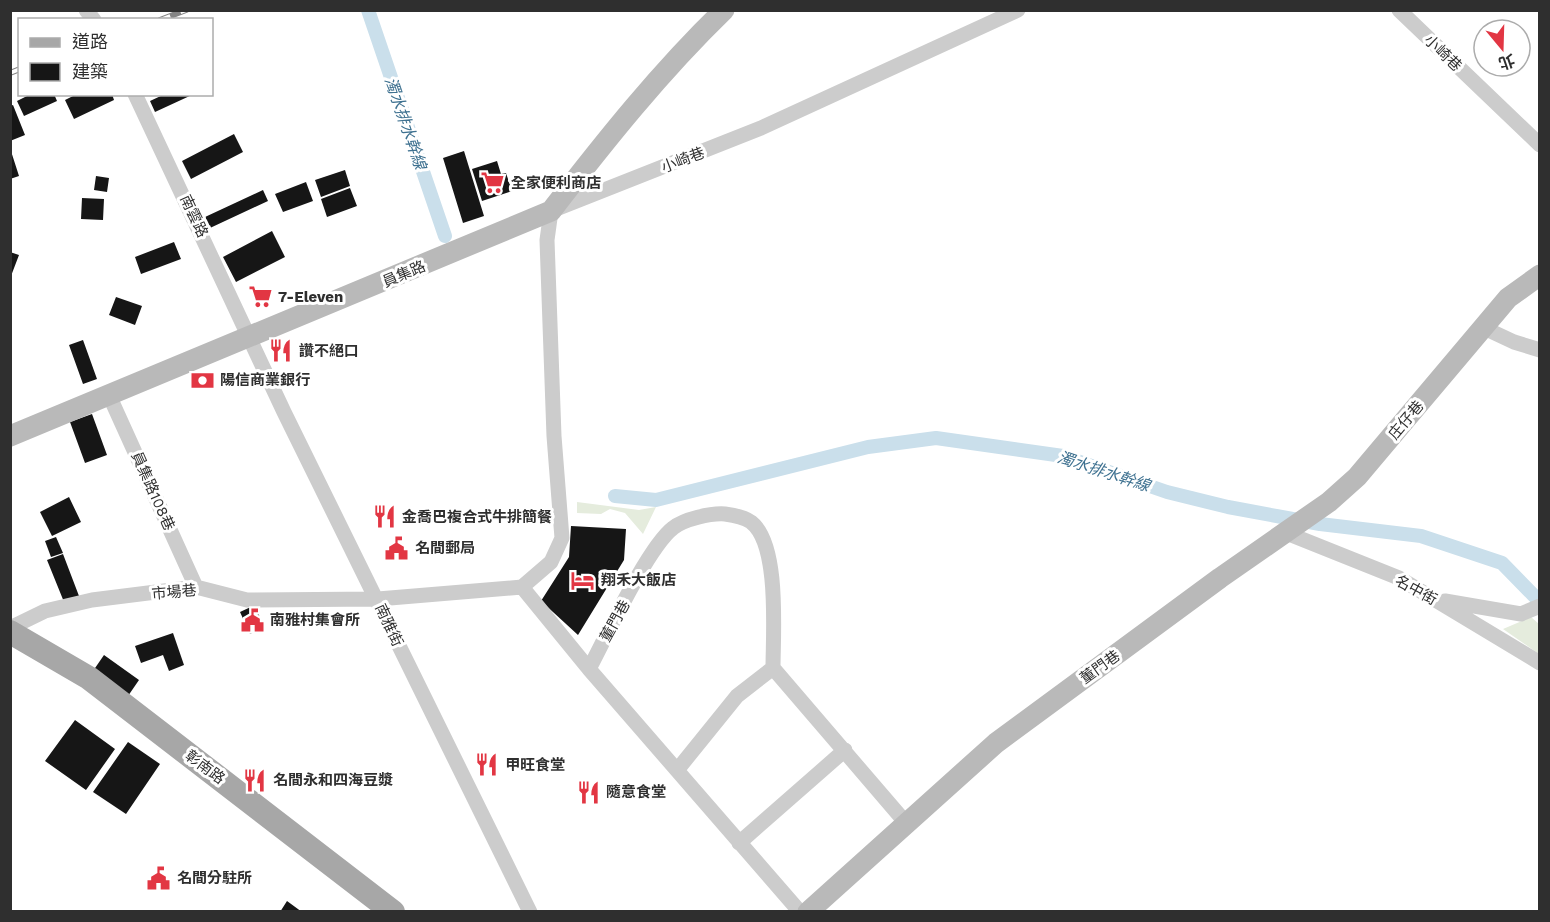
<svg xmlns="http://www.w3.org/2000/svg" width="1550" height="922" viewBox="0 0 1550 922" font-family="'Work Sans','Noto Sans TC',sans-serif">
	<rect width="100%" height="100%" fill="#fff"/>
	<path fill="#e5ecdd" d="M577 502 639 510 656 507 643 534 625 513 610 509 601 514 577 513Z
		M1531 617 1539 624V654L1503 629Z"/>
	<g fill="none" stroke-linecap="round" stroke-linejoin="round">
		<path stroke="#cadfeb" stroke-width="14" d="M368 10 445 236
			M615 496 656 500 868 447 936 438 1063 456 1167 492 1228 507 1320 524 1421 536 1502 563 1540 602"/>
	</g>
	<path fill="#161616" d="M31 94H54L57 101 24 116 17 101Z
		M77 94H112L114 100 74 119 65 100Z
		M165 94H194L155 112 150 101Z
		M13 105 25 135 10 141V106Z
		M234 134 243 152 191 179 182 161Z
		M10 148 19 176 10 179Z
		M464 151 484 216 463 223 443 158Z
		M497 161 501 174 506 173 512 191 482 201 472 169Z
		M345 170 350 186 321 197 315 180Z
		M96 176 109 178 107 192 94 190Z
		M306 182 313 201 283 212 275 194Z
		M350 188 357 206 327 217 321 199Z
		M263 190 268 201 210 228 205 217Z
		M82 198 104 199 103 220 81 219Z
		M272 231 285 257 236 282 223 257Z
		M174 242 181 259 141 274 135 257Z
		M10 252 19 255 11 276H10Z
		M116 297 142 306 135 325 109 315Z
		M83 340 97 379 83 384 69 345Z
		M92 414 107 455 85 463 70 422Z
		M69 497 81 522 52 536 40 512Z
		M571 526 626 529 624 560 578 635 541 601 569 557Z
		M56 537 63 553 51 557 45 541Z
		M63 554 79 596 64 602 47 560Z
		M255 605 264 628 250 634 240 612Z
		M173 633 184 665 169 671 163 655 141 663 135 646Z
		M104 655 139 680 128 696 93 671Z
		M75 720 115 749 86 790 45 761Z
		M128 742 160 764 126 814 93 792Z
		M287 901 302 912H280Z"/>
	<g fill="none" stroke-linecap="round" stroke-linejoin="round">
		<path stroke="#ccc" stroke-width="15" d="M86 10 94 20
			M1399 10 1540 145
			M135 94 284 412 530 912
			M1482 327 1514 342 1540 350
			M109 395 196 587
			M1284 532 1399 578 1540 663
			M522 587 551 562 562 538 554 436 547 240 551 211 761 128 1018 10
			M522 587 589 669 800 912
			M1445 601 1521 614 1540 606
			M10 628 45 611 92 600 196 587 247 600 378 599 522 587
			M589 669C606 637 648 547 673 528 684 519 711 513 725 514 733 515 744 517 751 522 780 544 773 634 773 668L906 823
			M678 769 737 696 773 668
			M739 843 845 750"/>
		<path stroke="#b9b9b9" stroke-width="21" d="M10 436 551 211C605 141 660 72 724 10
			M808 912 996 743 1220 578 1329 502 1357 477 1508 298 1540 275"/>
		<path stroke="#a7a7a7" stroke-width="24" d="M10 632 89 678 393 912"/>
		<defs>
			<path id="rail" d="M160 20 186 10
				M10 73 20 69"/>
		</defs>
		<use href="#rail" stroke="#848484" stroke-width="6"/>
		<use href="#rail" stroke="#fff" stroke-width="4" stroke-dasharray="11" stroke-linecap="butt"/>
	</g>
	<defs>
		<symbol id="supermarket-bare" viewBox="-9 -9 18 18"><path d="M-6-5.5h2.5l.6 2H6L4.5 2H-2.5L-4.4-4H-6ZM-1.5 3.2a1.3 1.3 0 1 0 .1 0ZM3 3.2a1.3 1.3 0 1 0 .1 0Z" fill="#e23643" stroke="#fff" stroke-width="2.5" paint-order="stroke"/></symbol>
		<symbol id="restaurant-bare" viewBox="-9 -9 18 18"><path d="M-5-6h1v4h1v-4h1v4h1v-4h1v5L-1.5 .5V6h-2V.5L-5-1ZM5-6V6H3V1.5H1.5Q1.5-4 5-6Z" fill="#e23643" stroke="#fff" stroke-width="2.5" paint-order="stroke"/></symbol>
		<symbol id="bank-bare" viewBox="-9 -9 18 18"><path d="M-6-4H6V4H-6ZM0-2.3a2.3 2.3 0 1 0 0 4.6a2.3 2.3 0 1 0 0-4.6Z" fill="#e23643" stroke="#fff" stroke-width="2.5" paint-order="stroke"/></symbol>
		<symbol id="civic-bare" viewBox="-9 -9 18 18"><path d="M-.6-6.5H3V-4.5H.6V-3L4-1V1h2V6H-6V1h2V-1L-.6-3ZM-1.2 2.5V6h2.4V2.5Z" fill="#e23643" stroke="#fff" stroke-width="2.5" paint-order="stroke"/></symbol>
		<symbol id="hotel-bare" viewBox="-9 -9 18 18"><path d="M-6-4.5h1.5V1H6V5H4.5V3h-9V5H-6ZM-4 0a1.8 1.8 0 1 1 3.6 0ZM.5 0V-2.5h3Q6-2.5 6 0Z" fill="#e23643" stroke="#fff" stroke-width="2.5" paint-order="stroke"/></symbol>
	</defs>
	<g fill-rule="evenodd">
		<use href="#supermarket-bare" x="476" y="166" width="33" height="33"/>
		<use href="#supermarket-bare" x="244" y="280" width="33" height="33"/>
		<use href="#restaurant-bare" x="264" y="334" width="33" height="33"/>
		<use href="#bank-bare" x="186" y="364" width="33" height="33"/>
		<use href="#restaurant-bare" x="368" y="500" width="33" height="33"/>
		<use href="#civic-bare" x="380" y="532" width="33" height="33"/>
		<use href="#hotel-bare" x="566" y="564" width="33" height="33"/>
		<use href="#civic-bare" x="236" y="604" width="33" height="33"/>
		<use href="#restaurant-bare" x="470" y="748" width="33" height="33"/>
		<use href="#restaurant-bare" x="238" y="764" width="33" height="33"/>
		<use href="#restaurant-bare" x="572" y="776" width="33" height="33"/>
		<use href="#civic-bare" x="142" y="862" width="33" height="33"/>
	</g>
	<g text-anchor="middle" stroke-width="6" stroke-linejoin="round" paint-order="stroke">
		<g font-size="15" fill="#2f2f2f" stroke="#fff">
			<text transform="translate(1443 53) rotate(44)" y="5">小崎巷</text>
			<text transform="translate(683 160) rotate(-21)" y="5">小崎巷</text>
			<text transform="translate(194 216) rotate(65)" y="5">南雲路</text>
			<text transform="translate(404 274) rotate(-23)" y="5">員集路</text>
			<text transform="translate(1406 420) rotate(-50)" y="5">庄仔巷</text>
			<text transform="translate(153 491) rotate(66)" y="5">員集路108巷</text>
			<text transform="translate(1416 590) rotate(29)" y="5">名中街</text>
			<text transform="translate(174 592) rotate(-5)" y="5">市場巷</text>
			<text transform="translate(615 621) rotate(-61)" y="5">董門巷</text>
			<text transform="translate(389 625) rotate(65)" y="5">南雅街</text>
			<text transform="translate(1100 667) rotate(-36)" y="5">董門巷</text>
			<text transform="translate(205 767) rotate(37)" y="5">彰南路</text>
		</g>
		<g font-size="15" font-weight="bold" fill="#2f2f2f" stroke="#fff" text-anchor="start">
			<text x="511" y="188">全家便利商店</text>
			<text x="278" y="302">7-Eleven</text>
			<text x="299" y="356">讚不絕口</text>
			<text x="220" y="385">陽信商業銀行</text>
			<text x="402" y="522">金喬巴複合式牛排簡餐</text>
			<text x="415" y="553">名間郵局</text>
			<text x="601" y="585">翔禾大飯店</text>
			<text x="270" y="625">南雅村集會所</text>
			<text x="505" y="770">甲旺食堂</text>
			<text x="273" y="785">名間永和四海豆漿</text>
			<text x="606" y="797">隨意食堂</text>
			<text x="177" y="883">名間分駐所</text>
		</g>
		<g font-size="16" font-style="italic" fill="#3e7190" stroke="#fff">
			<text transform="translate(406 123) rotate(71)" y="6">濁水排水幹線</text>
			<text transform="translate(1104 471) rotate(18)" y="6">濁水排水幹線</text>
		</g>
	</g>
	<rect width="1550" height="922" fill="none" stroke="#2f2f2f" stroke-width="24"/>
	<rect x="18" y="18" width="195" height="78" fill="#ffffff" stroke="#acacac" stroke-width="1.5"/>
	<rect x="30" y="38" width="30" height="9" fill="#a7a7a7" stroke="#acacac" stroke-width="1.5"/>
	<text x="72" y="48" font-size="18" fill="#2f2f2f">道路</text>
	<rect x="30" y="63" width="30" height="18" fill="#161616" stroke="#acacac" stroke-width="1.5"/>
	<text x="72" y="78" font-size="18" fill="#2f2f2f">建築</text>
	<g transform="translate(1502 48) rotate(161)"><circle r="28" fill="#ffffff" stroke="#acacac" stroke-width="1.5"/>
	<path d="M0-4.5L10 22L0 15L-10 22Z" fill="#e23643"/>
	<text y="-9" font-size="16" font-weight="bold" text-anchor="middle" fill="#2f2f2f">北</text>
	</g>
</svg>
